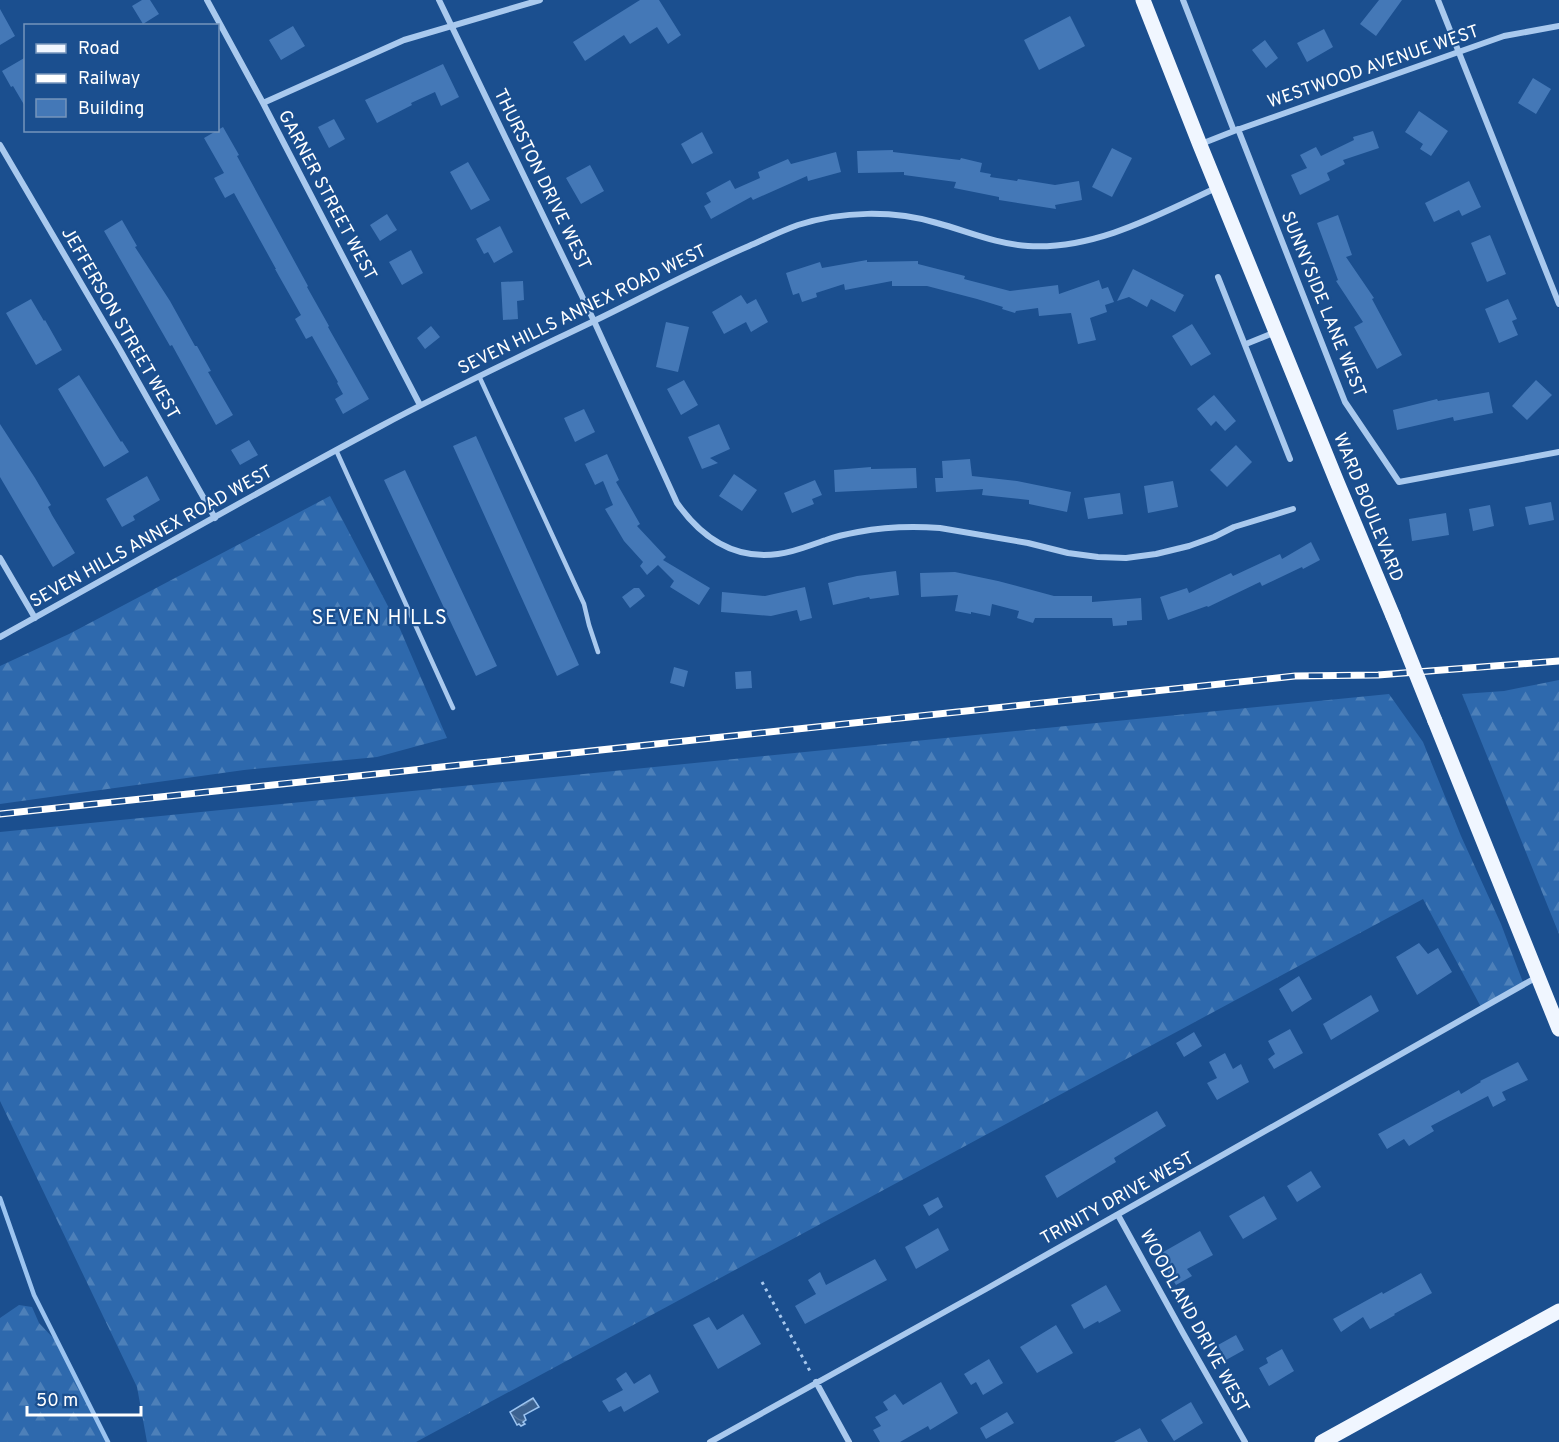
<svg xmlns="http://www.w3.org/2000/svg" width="1559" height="1442" viewBox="0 0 1559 1442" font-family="Overpass,sans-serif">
	<defs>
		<pattern id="forest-firs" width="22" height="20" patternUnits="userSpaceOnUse" patternTransform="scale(1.5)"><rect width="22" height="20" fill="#2e69ad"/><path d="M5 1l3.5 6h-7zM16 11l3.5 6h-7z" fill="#4d80b9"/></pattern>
		<pattern id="water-waves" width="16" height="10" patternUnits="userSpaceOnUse" patternTransform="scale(1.5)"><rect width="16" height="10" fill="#3c6290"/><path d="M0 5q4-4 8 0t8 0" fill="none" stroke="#597aa1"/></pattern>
	</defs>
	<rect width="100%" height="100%" fill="#1b4f8f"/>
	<path fill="url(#forest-firs)" d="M330 496 400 629 447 738 377 757 244 770 0 804V666L69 634Z
		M1559 680V934L1462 694 1504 691Z
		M1389 694 1423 742 1461 836 1501 924 1524 985 1482 1009 1423 899 416 1442H147L137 1387 0 1101V832Z
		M19 1305 32 1307 39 1323 58 1343 108 1442H0V1318Z"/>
	<path fill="url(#water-waves)" stroke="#9cc4f0" stroke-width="1.5" d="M533 1398 539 1407 524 1415 526 1420 523 1422 525 1424 521 1426 519 1424 517 1425 510 1412Z"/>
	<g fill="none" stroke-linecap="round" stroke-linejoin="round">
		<path stroke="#9cc4f0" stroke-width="4.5" d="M0 1198 34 1295 108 1442"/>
	</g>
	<path fill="#4478b7" d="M142 0H150L159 14 143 24 132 6Z
		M640 0H659L681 35 668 44 657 27 630 44 624 35 585 61 573 42Z
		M1379 0H1402L1376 36 1360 24Z
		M0 9 15 36 0 45Z
		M1070 16 1085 46 1039 70 1024 40Z
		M293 26 305 46 281 60 269 40Z
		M1324 29 1333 47 1307 62 1297 43Z
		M1265 40 1278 58 1266 68 1252 50Z
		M26 57V108L13 86 11 87 2 71Z
		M443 64 459 97 441 106 435 92 411 103 412 105 377 123 365 100Z
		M1533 78 1551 89 1536 114 1518 103Z
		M1419 111 1448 131 1431 156 1420 149 1423 144 1405 132Z
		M334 119 345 139 329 148 318 127Z
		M223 127 239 155 237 156 308 286 307 287 329 326 328 327 369 399 343 414 335 399 343 394 337 383 338 382 312 336 306 339 295 319 301 315 275 269H276L234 193 225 198 214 178 224 173 204 138Z
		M1373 131 1379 148 1343 160 1345 164 1327 173 1330 180 1300 195 1291 175 1307 168 1300 155 1316 147 1321 156 1354 140 1353 137Z
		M702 132 713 153 692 164 681 144Z
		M1112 148 1132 158 1112 197 1092 187Z
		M893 150V152L960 160 961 158 982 163 980 172 991 174 990 177 1017 181 1018 179 1055 185 1079 181 1082 200 1055 205 1056 209 999 200V197L954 188 956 182 904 175V172L858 173 857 151Z
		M836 152 841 172 808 181 807 176 753 200 751 197 711 219 704 206 711 202 706 193 730 180 735 189 760 178 758 172 788 159 791 164Z
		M468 162 490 200 471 210 450 172Z
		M590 165 604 191 581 204 566 178Z
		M1469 181 1481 207 1462 216 1459 210 1434 222 1425 203Z
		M387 214 397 230 380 241 370 225Z
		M1338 215 1352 255 1346 257 1374 298 1372 299 1402 355 1377 369 1354 327 1363 322 1336 281 1338 280 1317 223Z
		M122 220 137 246 135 247 170 301 195 346H197L211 371 208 372 233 415 216 425 172 345 170 346 104 231Z
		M500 226 513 252 494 263 488 252 484 254 476 239Z
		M1490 235 1506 274 1487 282 1471 243Z
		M411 250 423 273 402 285 389 262Z
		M867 260V262L918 261V264L965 276 964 279 1010 291 1058 285 1059 294 1099 280 1102 289 1108 287 1114 302 1105 305 1107 312 1090 318 1096 340 1078 344 1071 313 1039 316 1038 308 1016 311 1015 313 1002 309 1003 307 977 299 927 286H892V281L845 290 844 284 816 293 817 297 802 302 799 293 793 295 786 273 820 262 822 268Z
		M1133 269 1184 295 1175 312 1151 299 1147 307 1129 297 1117 301Z
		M523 281 524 300 517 301 518 319 503 320 501 282Z
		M741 295 747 304 756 299 768 322 751 332 746 322 724 334 712 312Z
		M31 299 44 321 45 320 62 350 36 365 6 313Z
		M1508 299 1517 319 1512 321 1518 335 1499 343 1485 309Z
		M666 322 689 327 678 372 656 367Z
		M1192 324 1211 354 1191 366 1172 336Z
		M431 326 440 337 425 349 417 338Z
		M79 375 121 442 122 441 129 452 104 467 58 389Z
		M684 380 698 405 681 415 667 389Z
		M1536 380 1552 395 1527 420 1512 406Z
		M1489 392 1493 413 1454 421 1453 417 1397 430 1393 410 1437 399 1438 401Z
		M1214 395 1236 421 1225 431 1216 421 1211 426 1197 409Z
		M584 409 595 432 575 442 564 418Z
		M0 424 35 478 51 505 48 507 52 515 75 553 53 567 0 477Z
		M719 424 730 449 710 458 718 463 702 469 688 437Z
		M476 436 579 665 557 676 453 446Z
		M249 440 258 455 240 465 231 450Z
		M1236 445 1252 462 1227 487 1210 470Z
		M607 454 619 480 616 482 640 524 637 526 666 557 663 560 710 588 699 605 670 587 674 581 658 565 647 575 640 566 643 562 624 541 605 509 613 505 603 481 595 485 585 464Z
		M970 459 972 476 1017 481 1071 492 1067 512 1029 504V500L982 495 983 489 936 492 935 478H943L942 461Z
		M871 467V469L916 468 917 488 835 492 834 470Z
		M405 470 497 666 476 676 384 480Z
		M734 474 757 490 742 511 719 496Z
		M147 476 160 500 133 516 135 520 122 527 106 499Z
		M815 480 822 495 812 499 814 504 792 513 784 493Z
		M1173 481 1178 507 1148 513 1144 486Z
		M1120 493 1123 514 1088 519 1084 498Z
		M1551 502 1554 520 1529 525 1525 507Z
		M1490 505 1494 526 1473 531 1469 509Z
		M1446 513 1449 535 1412 541 1409 519Z
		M1311 542 1320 560 1303 569 1302 567 1262 586 1260 582 1208 607 1207 606 1168 620 1160 597 1187 588 1189 593 1231 573 1233 576 1280 554 1282 559Z
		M896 571 899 595 870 599 869 597 833 605 828 583 857 576Z
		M955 572 998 581 1054 596H1092V602L1141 598 1142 620 1127 621V625L1113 626 1112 618H1035L1033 623 1017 618 1019 611 992 604 990 616 971 612V614L955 611 958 595 921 597 920 573Z
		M805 587 812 618 800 621 797 610 771 616 721 612 722 592 765 596Z
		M634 588H639L645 596 630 608 622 597Z
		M674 667 688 671 684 687 670 683Z
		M751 671 752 688 736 689 735 672Z
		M1419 943 1428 954 1438 948 1452 972 1417 995 1396 957Z
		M1299 976 1312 999 1292 1012 1279 989Z
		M1371 995 1379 1011 1331 1040 1323 1024Z
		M1290 1029 1303 1053 1274 1069 1268 1059 1275 1054 1268 1041Z
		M1194 1032 1202 1046 1184 1057 1176 1043Z
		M1225 1053 1233 1069 1241 1064 1249 1082 1217 1100 1207 1083 1217 1078 1209 1062Z
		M1518 1062 1528 1080 1502 1092 1506 1100 1493 1107 1488 1096 1431 1126 1434 1131 1409 1146 1404 1139 1387 1149 1378 1134 1459 1090 1461 1094 1481 1082 1480 1081Z
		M1157 1111 1166 1126 1114 1158 1116 1162 1057 1198 1045 1176Z
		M1311 1171 1321 1187 1297 1202 1287 1186Z
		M1264 1196 1277 1219 1243 1239 1229 1216Z
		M938 1197 943 1207 929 1216 923 1205Z
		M938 1228 949 1250 916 1269 905 1247Z
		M1200 1231 1213 1255 1187 1269 1192 1276 1176 1285 1158 1255Z
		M875 1259 887 1280 805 1324 795 1306 816 1294 808 1280 820 1272 826 1285Z
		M1421 1273 1432 1293 1394 1314 1395 1315 1370 1329 1363 1317 1341 1332 1333 1319 1382 1292 1383 1294Z
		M1106 1285 1121 1311 1099 1323 1098 1321 1084 1329 1071 1305Z
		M743 1314 761 1344 718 1369 693 1325 709 1317 717 1330Z
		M1056 1325 1073 1353 1037 1373 1020 1347Z
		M1236 1335 1244 1350 1226 1360 1218 1345Z
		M1282 1349 1294 1371 1269 1386 1259 1368 1268 1363 1266 1358Z
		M989 1359 1003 1383 983 1395 976 1382 971 1385 964 1374Z
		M626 1372 634 1384 650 1374 659 1392 624 1412 621 1406 609 1412 602 1401 623 1390 616 1379Z
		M941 1382 958 1413 930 1430 928 1426 900 1442H880L873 1430 881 1426 875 1417 888 1410 883 1402 895 1394 903 1405Z
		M1191 1402 1203 1423 1174 1441 1161 1420Z
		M1007 1412 1014 1423 986 1439 980 1428Z
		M1140 1428 1148 1442H1114Z"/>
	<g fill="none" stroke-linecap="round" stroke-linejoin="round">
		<path stroke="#a9c9ee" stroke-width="3" stroke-dasharray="3 4.5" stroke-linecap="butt" d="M762 1282 811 1373"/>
		<path stroke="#a9c9ee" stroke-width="4.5" d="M479 376 584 604 589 625 598 652
			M336 450 453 708"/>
		<path stroke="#a9c9ee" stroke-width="6" d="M207 0 263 103 420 405
			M439 0 594 321 677 503C701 537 734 560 778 554 795 552 810 545 826 540 837 536 847 534 858 532 884 527 913 526 940 528L1028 543 1068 553 1098 557 1126 558 1156 554 1189 546 1214 537 1234 527 1293 509
			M1183 0 1234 131
			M1438 0 1559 304
			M263 103 404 40 540 0
			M1238 129 1345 402 1399 482 1559 452
			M1201 144 1234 131 1504 36 1559 26
			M0 145 119 348 215 518
			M1218 277 1290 459
			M1246 344 1276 332
			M0 558 35 618
			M0 637C127 567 253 494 381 426 450 389 521 356 592 322 644 297 695 269 749 246 765 239 781 231 798 225 842 211 893 210 937 223 967 231 996 244 1028 246 1095 250 1158 215 1218 187
			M1118 1215 1183 1333 1245 1442
			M816 1382 849 1442
			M710 1442 986 1289 1537 977"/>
		<path stroke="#f0f6ff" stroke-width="15" d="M1143 0 1200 145 1337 482 1393 616
			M1435 721 1559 1029
			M1322 1442 1559 1311"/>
		<defs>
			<path id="rail" d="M0 814 1295 676 1378 675 1559 661"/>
		</defs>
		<use href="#rail" stroke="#fff" stroke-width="7"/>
		<use href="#rail" stroke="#1b4f8f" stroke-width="4.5" stroke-dasharray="14" stroke-linecap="butt"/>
		<path stroke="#f0f6ff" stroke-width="15" d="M1393 616 1435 721"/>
	</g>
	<g text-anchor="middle" stroke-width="4.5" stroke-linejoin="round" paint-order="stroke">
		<g font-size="18" fill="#fff" stroke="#1b4f8f">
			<text transform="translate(1373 66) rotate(-19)" y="6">WESTWOOD AVENUE WEST</text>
			<text transform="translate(543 179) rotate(64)" y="6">THURSTON DRIVE WEST</text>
			<text transform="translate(328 195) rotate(62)" y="6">GARNER STREET WEST</text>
			<text transform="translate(1324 304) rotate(68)" y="6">SUNNYSIDE LANE WEST</text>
			<text transform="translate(582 309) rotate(-26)" y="6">SEVEN HILLS ANNEX ROAD WEST</text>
			<text transform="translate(121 323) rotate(60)" y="6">JEFFERSON STREET WEST</text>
			<text transform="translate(1369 507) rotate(68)" y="6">WARD BOULEVARD</text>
			<text transform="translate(151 536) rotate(-29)" y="6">SEVEN HILLS ANNEX ROAD WEST</text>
			<text transform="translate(1117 1198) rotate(-29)" y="6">TRINITY DRIVE WEST</text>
			<text transform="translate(1195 1321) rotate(61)" y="6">WOODLAND DRIVE WEST</text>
		</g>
		<g font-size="20" letter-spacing="1.5" fill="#fff" stroke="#1b4f8f">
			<text x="380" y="624">SEVEN HILLS</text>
		</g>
	</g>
	<rect x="24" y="24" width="195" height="108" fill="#1b4f8f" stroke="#7695bc" stroke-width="1.5"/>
	<rect x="36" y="44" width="30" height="9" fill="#f0f6ff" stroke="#7695bc" stroke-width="1.5"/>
	<text x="78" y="54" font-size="18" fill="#ffffff">Road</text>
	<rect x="36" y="74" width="30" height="9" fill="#ffffff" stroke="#7695bc" stroke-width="1.5"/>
	<text x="78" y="84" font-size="18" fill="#ffffff">Railway</text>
	<rect x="36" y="99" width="30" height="18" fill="#4478b7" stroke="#7695bc" stroke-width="1.5"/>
	<text x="78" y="114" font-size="18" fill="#ffffff">Building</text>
	<path d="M27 1406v9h114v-9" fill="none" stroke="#ffffff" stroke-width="3"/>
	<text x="36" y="1406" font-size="18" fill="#ffffff" stroke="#1b4f8f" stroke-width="4.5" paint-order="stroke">50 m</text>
</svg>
